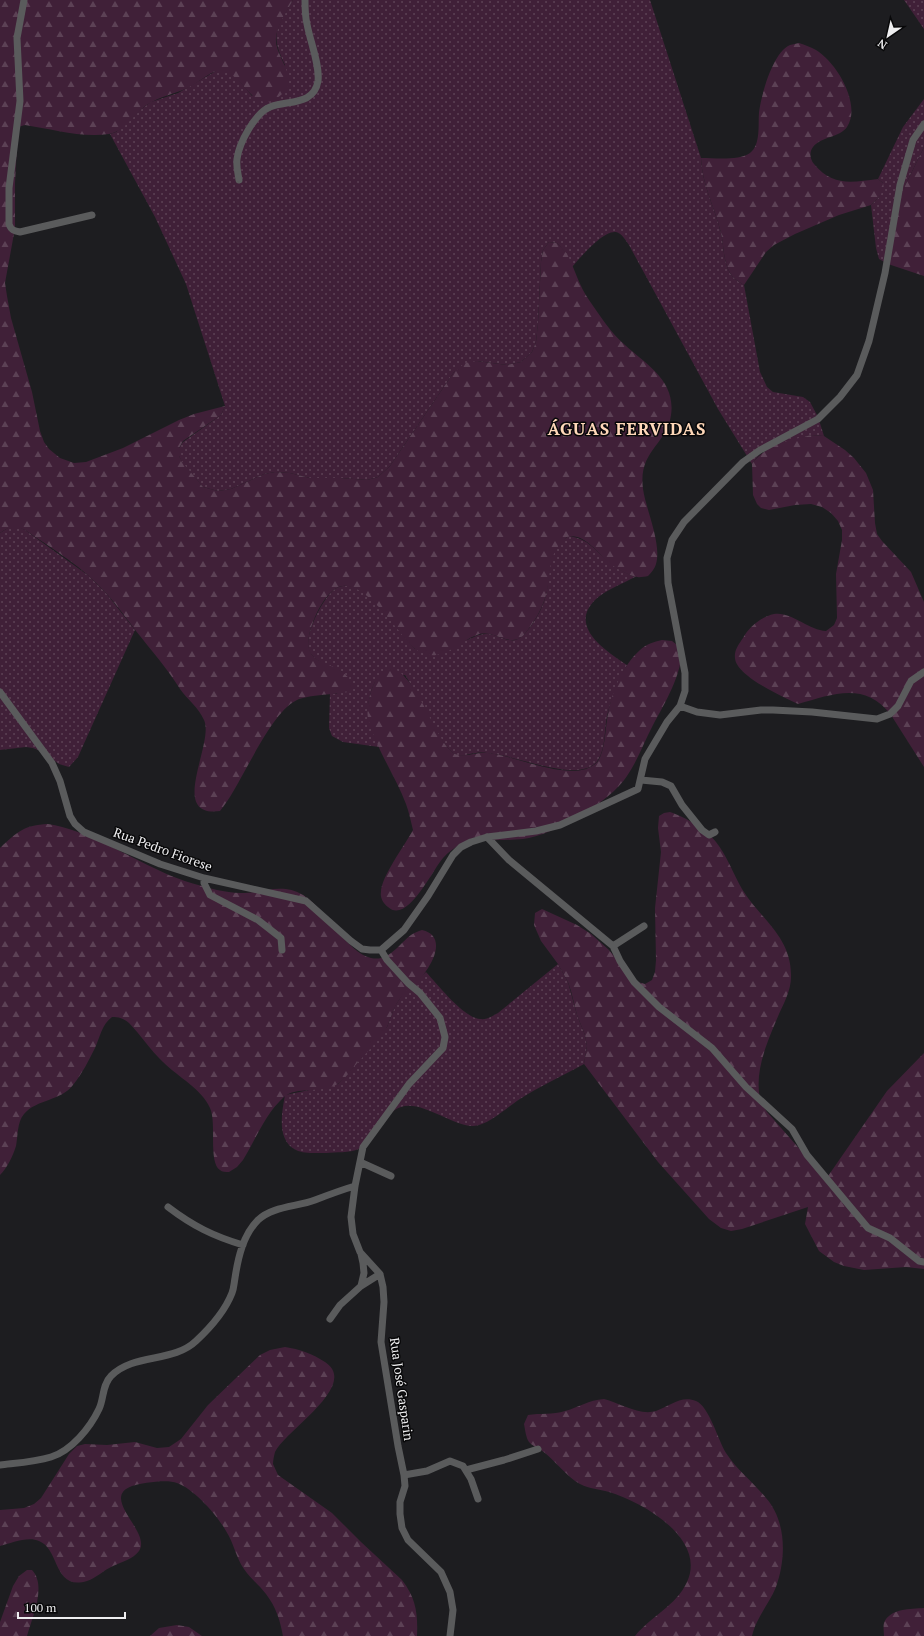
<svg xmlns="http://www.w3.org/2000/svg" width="924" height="1636" viewBox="0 0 924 1636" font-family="'PT Serif',serif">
	<defs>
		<pattern id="grass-dots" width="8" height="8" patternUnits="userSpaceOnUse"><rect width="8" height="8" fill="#402038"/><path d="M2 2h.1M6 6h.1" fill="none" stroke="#5c4155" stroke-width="1.8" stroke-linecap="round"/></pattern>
		<pattern id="forest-firs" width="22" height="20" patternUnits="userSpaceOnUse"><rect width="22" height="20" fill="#402038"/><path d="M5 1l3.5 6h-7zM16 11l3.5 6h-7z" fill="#5c4155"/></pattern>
	</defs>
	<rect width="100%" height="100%" fill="#1d1d20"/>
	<path fill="url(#grass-dots)" d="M293 0H650L701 158C702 185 715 208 721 233 724 246 723 261 730 273 733 278 739 282 744 285L760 372 767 387 773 392 803 397 810 402 818 417 824 436 811 435 761 452 752 464 718 409 629 245C626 241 622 233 616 232 603 230 580 258 572 267L566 253 557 243 549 242 543 250 541 262 538 323 536 342 532 352 521 362 507 365 477 361 454 372 390 466 378 477 367 480 341 478H310L290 473 275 472 264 474 231 489 218 491 203 487 183 464 179 456V448L183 442 221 415 225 406 186 284 155 217 110 134 116 132 127 123 140 110 151 102 178 93 216 71H227L237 78 252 96 285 65C270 35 276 28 293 0Z
		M904 0H924V29Z
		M924 99V147L905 186 888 264 879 259 876 248 871 205 879 197 883 183 878 179 903 127Z
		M11 526H17L25 530 89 576 106 593 135 630 82 748 78 757 69 767 59 764 43 752 33 748 26 747 0 750V533Z
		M569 536C589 539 593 549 608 561 616 568 625 573 635 577 622 584 605 590 595 600 568 627 606 651 627 665 619 681 611 698 607 716 604 730 606 748 598 760 582 785 517 756 494 754 488 753 481 752 476 753 469 753 462 758 455 754 441 748 416 691 405 675L375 682C363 707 369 722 379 747L343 742 332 736 329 728 330 693 337 694 342 672C331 667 318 663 311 654 300 641 323 597 335 589 341 585 349 585 356 588 377 598 399 632 415 649 430 647 452 645 466 640 474 638 477 634 486 634 496 633 508 644 518 639 523 637 527 631 531 626 538 616 545 603 547 590 550 570 548 548 569 536Z
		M558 964 568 982 577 1015 585 1035 587 1046 584 1064C562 1076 540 1086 520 1099 507 1107 488 1126 473 1126 454 1127 422 1100 401 1107 383 1112 377 1142 359 1149 349 1153 336 1152 326 1153 317 1153 304 1154 296 1150 276 1140 282 1112 285 1095L338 1084 346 1076 387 1027 395 1006 404 992 426 972C437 984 464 1018 480 1019 487 1020 492 1016 498 1013Z"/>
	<path fill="url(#forest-firs)" d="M0 0H293C287 11 277 25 276 38 274 56 300 77 282 94 251 123 243 62 214 72 206 75 199 82 191 86 179 93 164 95 152 102 136 109 127 131 109 134 81 138 52 129 25 125L18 127 15 183V228L5 283 7 296 11 318 32 392 40 431 44 442 49 449 60 458 74 463 86 462 123 448 179 420 194 414 225 406 221 415 183 441 179 448V456L183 463 203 487 218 491 231 489 264 474 275 472 290 473 310 478H341L367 480 378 477 390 466 454 372 465 363 477 361 507 365 521 362 532 352 536 342 538 323 541 262 543 250 549 242 557 243C560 246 564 250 567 254 575 269 579 286 589 300 600 316 611 333 625 345 647 365 676 381 671 415 667 445 638 450 643 489 646 510 662 544 656 564 655 568 651 573 648 576 643 577 637 578 633 576 624 573 614 567 607 561 597 552 583 532 567 537 565 538 563 541 561 543 548 557 551 573 547 591 544 604 538 616 530 627 527 631 523 637 518 639 505 644 491 629 477 635 462 640 452 653 436 655 429 656 420 653 414 648 398 634 361 571 335 589 325 596 317 611 313 622 294 674 338 654 353 685L348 692C331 695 315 694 299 699 269 711 242 785 220 811 167 818 215 743 204 720 199 708 187 699 180 689 167 668 151 650 136 631 126 618 117 605 106 593 84 568 53 549 25 530 15 525 9 526 0 533Z
		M799 43C805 45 811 47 816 50 836 62 862 104 847 127 839 138 822 136 813 147 809 152 810 159 814 164 833 187 852 182 878 179L883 183 884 189 879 197 871 205 839 215 795 234 774 245 766 252 744 285C739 282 733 278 730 273 723 261 724 246 721 233 715 208 702 185 701 158 714 158 739 161 750 153 761 145 758 124 759 113 761 95 773 52 790 45 793 44 796 44 799 43Z
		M924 147V276L888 264 900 201 905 186Z
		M811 435 824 436 845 450 854 458 866 473 873 490 875 523 877 534 882 541 911 572 924 602V767L891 715C865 681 833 694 798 704 783 697 736 676 735 658 734 650 739 644 743 638 749 627 761 617 774 614 790 611 809 630 826 631L834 625 837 618 836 574 842 540V530L838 521 831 513 822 507 811 504 795 505 769 510 761 508 757 504 753 495 752 464C769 442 786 442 811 435Z
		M662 640 672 641 682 649C682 674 665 703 653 725 644 742 638 760 627 776 610 802 554 835 523 839 503 841 482 839 462 844 455 847 448 852 443 858 433 869 407 925 388 907 383 903 380 898 381 892 381 877 405 845 413 830 411 822 409 812 406 804 395 775 376 749 368 718 365 704 376 659 398 671 414 681 429 718 440 736 443 742 449 751 455 754 465 758 478 751 488 753 516 756 558 777 586 769 591 767 595 765 598 761 605 750 605 732 607 720 610 696 622 666 640 650 646 644 654 642 662 640Z
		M670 812C685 817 706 829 716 842 726 854 734 875 742 889 761 920 792 937 791 977 791 990 784 1003 779 1014 768 1040 754 1070 760 1099 761 1103 764 1108 767 1112L826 1179 887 1091 924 1053V1269L906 1267 864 1270 844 1266 834 1262 819 1251 805 1224 808 1207 742 1229 731 1231 721 1228 709 1219 658 1162 584 1064 587 1046 585 1035 577 1015 571 991 568 982 558 964 541 941 534 925 535 913 542 909 577 925 591 934 609 950 635 981 645 984 652 980 655 972 656 960 655 908 661 852 658 828 659 816 664 813Z
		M48 824C86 830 120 852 154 868 173 878 196 885 217 890 224 891 233 893 241 893 263 893 282 882 303 895 327 910 346 952 371 958 389 962 399 944 411 935 414 933 418 931 422 930 444 935 436 957 426 971 419 982 407 988 399 1000 393 1008 391 1018 387 1027 381 1039 370 1048 362 1058 354 1066 348 1076 339 1083 325 1094 295 1086 284 1097 265 1114 256 1139 243 1160L237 1167 229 1172C226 1172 222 1172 220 1170 208 1162 217 1123 210 1108 202 1089 178 1077 163 1062 150 1050 141 1035 129 1023 123 1018 119 1017 112 1017 102 1024 100 1037 95 1048 89 1060 82 1074 73 1085 61 1101 37 1099 24 1114 17 1122 18 1136 16 1146 13 1156 7 1168 0 1175V848C17 832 24 825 48 824Z
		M285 1347C299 1349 313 1354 325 1362 360 1385 286 1430 275 1452 274 1456 273 1460 273 1464L278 1475 332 1513 361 1542 402 1580C416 1598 418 1614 417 1636H283C280 1620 276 1607 266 1594 259 1585 251 1579 244 1569 236 1558 234 1543 226 1531 217 1515 194 1489 177 1483 167 1479 142 1483 132 1486 99 1498 152 1532 139 1551 133 1559 122 1562 113 1566 104 1570 96 1578 87 1581 53 1591 60 1549 39 1541 28 1536 11 1543 0 1546V1510L24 1508 34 1504 41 1498 69 1454 77 1446 85 1444 107 1445 135 1442 157 1448 169 1447 181 1439 208 1405 260 1355 270 1350Z
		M604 1399C620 1403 639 1416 656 1411 670 1406 681 1395 696 1401 709 1406 718 1440 726 1453 737 1470 753 1482 766 1498 787 1522 786 1559 776 1587 769 1604 756 1618 752 1636H635C651 1616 676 1606 687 1582 707 1539 643 1502 609 1492 599 1489 590 1489 580 1484 568 1478 554 1459 541 1450 538 1448 531 1445 529 1442 526 1438 525 1429 524 1424L528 1415C540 1413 553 1415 565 1411 580 1407 588 1400 604 1399Z
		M27 1570H32C47 1586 32 1617 27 1636H0V1622L13 1586 19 1576Z
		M924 1608V1636H884C884 1632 883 1627 884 1623 890 1608 911 1609 924 1608Z
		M177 1625 189 1627 202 1636H150L159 1628Z"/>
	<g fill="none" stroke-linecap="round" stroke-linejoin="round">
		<path stroke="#5a5b5c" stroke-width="7" d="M24 0 17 38 20 101 9 188V224C11 230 14 231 20 232L92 215
			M239 180C238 173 236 166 237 159 239 143 255 113 270 107 287 100 314 106 318 81 320 65 310 41 307 24 305 16 305 8 305 0
			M0 692 52 763 60 781 70 816 75 824 84 832 160 864 204 878 306 901 351 941 362 949 370 950H381
			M680 706 697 712 720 715 761 710H773L812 712 877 719 890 714 898 706 911 681 924 672
			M641 780 662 782 671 786 682 805 702 830 709 835 715 832
			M487 837 509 860 613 946 620 961 634 982 659 1007 712 1048 746 1087 792 1129 807 1155 868 1228 890 1238 919 1261 924 1262
			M204 878V883L210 895 258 920 281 938 282 950
			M613 946 644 926
			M381 950 404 930 428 896 453 855 461 847 471 842 487 837 536 831 560 825 638 789 645 759 667 722 680 706 685 691V673L668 583 667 558 672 540 684 522 743 462 760 450 818 419 840 397 857 375 869 341 885 273 900 185 913 140 924 124
			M381 950 387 960 408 983 420 993 440 1018 445 1037 443 1048 409 1084 363 1147 355 1186 351 1217 353 1234 360 1252 380 1274 383 1287 384 1302 381 1342 398 1446 404 1475 405 1486 400 1502V1514L402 1528 408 1540 441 1572 450 1592 453 1610 450 1636
			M360 1162 391 1176
			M168 1207C193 1226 213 1236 243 1245
			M361 1286 380 1274
			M330 1319 340 1305 361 1286 364 1273 363 1263 361 1254
			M0 1465C17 1463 35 1462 51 1457 71 1451 90 1428 99 1409 104 1399 102 1385 111 1376 134 1353 173 1363 196 1341 210 1328 225 1311 232 1293 234 1288 234 1283 235 1278 238 1258 243 1235 258 1220 273 1206 297 1207 315 1200 328 1195 341 1190 355 1186
			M466 1470 504 1460 538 1449
			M404 1475 427 1471 450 1461 463 1466 471 1479 478 1499"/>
	</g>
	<g text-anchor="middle" stroke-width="3" stroke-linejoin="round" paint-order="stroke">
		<g font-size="13" fill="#eeeef0" stroke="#080809">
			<text transform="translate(163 849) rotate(20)" y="5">Rua Pedro Fiorese</text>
			<text transform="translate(402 1389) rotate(82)" y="5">Rua José Gasparin</text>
		</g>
		<g font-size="17" font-weight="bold" letter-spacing="1" fill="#ffd8b9" stroke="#080809">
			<text x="627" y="435">ÁGUAS FERVIDAS</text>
		</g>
	</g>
	<g transform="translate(888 36) rotate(214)" stroke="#080809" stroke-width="3" paint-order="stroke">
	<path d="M0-3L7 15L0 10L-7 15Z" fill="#eeeef0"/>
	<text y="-6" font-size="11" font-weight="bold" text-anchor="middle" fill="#eeeef0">N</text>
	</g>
	<path d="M18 1612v6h107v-6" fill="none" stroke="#eeeef0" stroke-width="2"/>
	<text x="24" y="1612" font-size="12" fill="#eeeef0" stroke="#080809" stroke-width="3" paint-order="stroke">100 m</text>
</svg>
